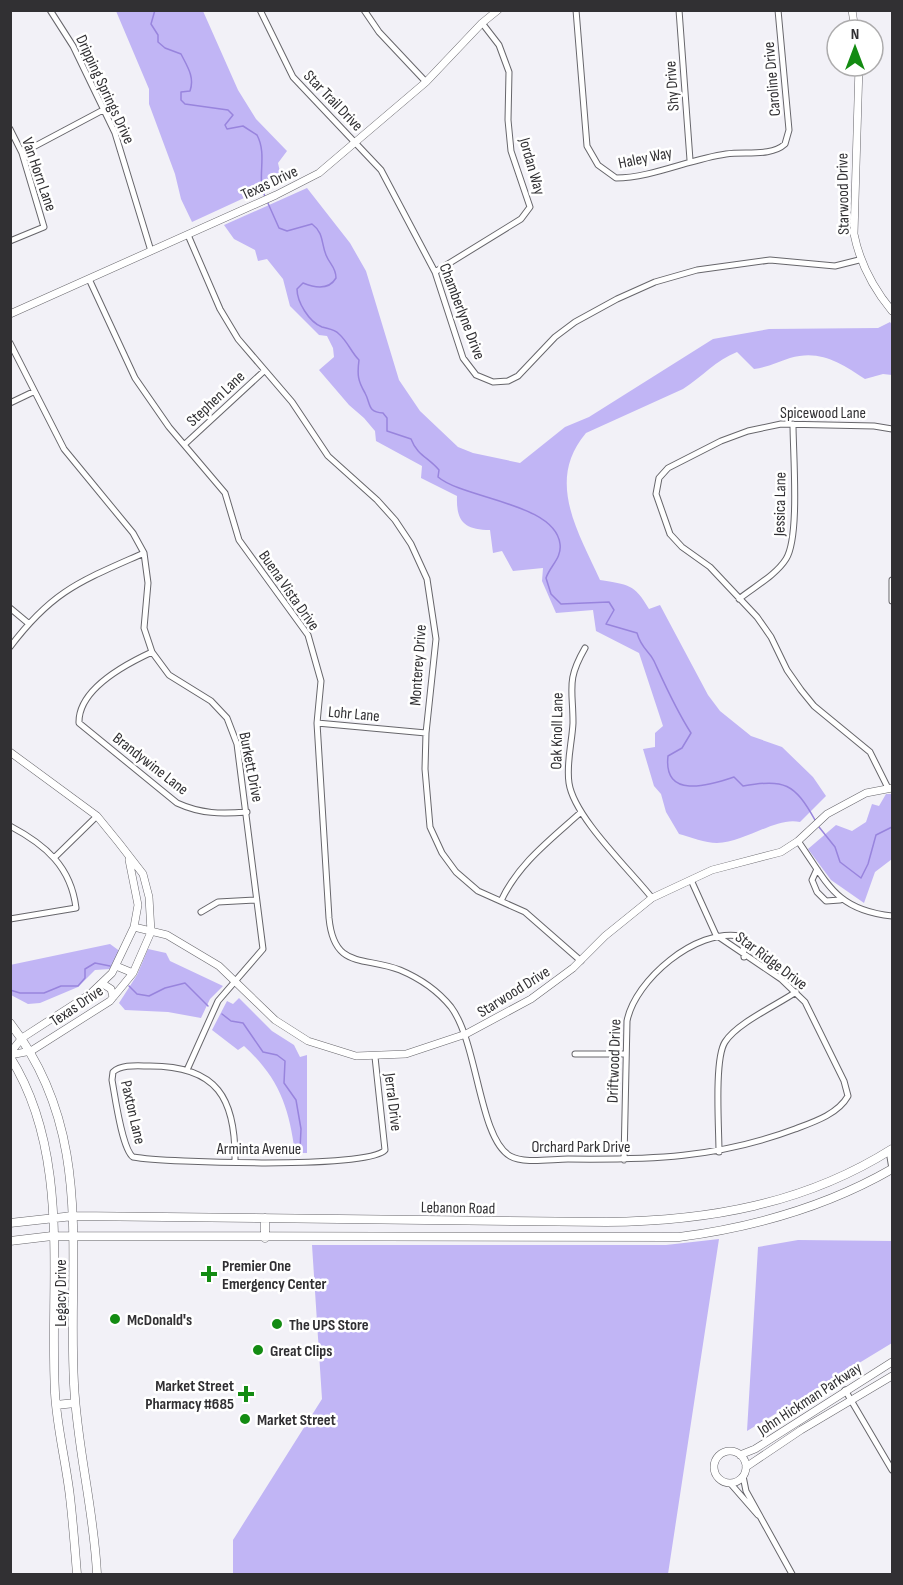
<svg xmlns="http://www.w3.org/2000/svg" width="903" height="1585" viewBox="0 0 903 1585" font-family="'Sofia Sans Condensed',sans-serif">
	<rect width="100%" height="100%" fill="#f2f1f7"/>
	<path fill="#c1b5f5" d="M116 11H203L238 90 256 119 287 151 278 163 281 176 279 182 192 222 181 199 175 174 149 104V89Z
		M307 188 350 243 366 271 399 380 420 411 458 447 473 453 520 463 565 427 589 417 713 339 769 329 878 328 890 322 892 325V375L883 374 865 379C841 363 820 349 790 358 778 362 768 367 754 369L737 352C716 360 702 377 683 389L586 433C545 481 579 533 600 580 628 585 634 583 649 609L660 605 708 695 720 711 751 736 782 747 813 777 826 796 800 822C777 816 744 843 717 843 705 843 691 837 679 834L666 812 661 794 654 786 643 749 655 747V733L663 726 639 653 596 631 593 610 556 613 542 581 543 568 513 571 502 551 493 553 490 530C464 530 456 521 457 496L421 478 422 466 376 441 375 431 364 418 349 405 319 370 334 357 333 348 327 336 319 335 290 306 283 279 267 259 258 261 255 250 234 239 224 225Z
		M886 794H892V859L875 872 864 903 831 880 808 849 836 825 852 831 866 822 872 804 879 806Z
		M110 944 121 952 110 969 95 970 78 987 40 1003 28 1004 11 995 10 965Z
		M148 949 166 953 170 961 223 986 210 999 201 1018 168 1012 125 1010 119 1003 137 975Z
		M239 998 272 1031 294 1045 300 1057 307 1055V1153H295C289 1107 279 1078 244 1046L238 1050 212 1030 227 1001 233 1004Z
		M719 1239 668 1574H233V1540L322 1399 312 1245H666Z
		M798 1240 892 1241V1343L747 1431 758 1247Z"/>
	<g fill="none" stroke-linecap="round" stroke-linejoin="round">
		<path stroke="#9884dd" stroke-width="1.5" d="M155 10 151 24 158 35V42L165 48 181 54C187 66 195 77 190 91L181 92V100L185 104 228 110 233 115 225 125 227 129 243 126 257 135C268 156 256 177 265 197
			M267 201 279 228 287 231 312 224C324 233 321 243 326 255 330 265 336 267 336 278 329 290 315 288 303 283L297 289C297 302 309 322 322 327 328 329 334 329 339 334 348 342 351 352 359 360 357 375 358 381 365 393 371 404 367 412 383 413L387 418V431L411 439C417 455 429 458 439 470L438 477C464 499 555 503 560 544 562 558 550 566 546 578L551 594 561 604 609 602 614 610 606 624 637 633C642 650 649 650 654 661 665 685 676 710 691 733L682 748 668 756C663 799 708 786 734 777L743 786C785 779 794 783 815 820
			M819 827 835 847 840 862 861 878 868 864 876 835 892 827
			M129 986 137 994 149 996 165 988 185 983 208 1006
			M10 990 20 993H44L61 986H78L85 978V969L95 963 110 966
			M222 1014 231 1021 243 1023 263 1052 277 1055 285 1061 284 1083 296 1100 301 1129 300 1149"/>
		<defs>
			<path id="minor" d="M50 10 73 46 115 133 151 251
				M260 10 293 77 381 170 435 272 463 358 476 375 493 382 508 381 518 376 555 337 575 322 617 299 655 282 697 270 770 260 835 266 859 260
				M364 10 379 32 426 82
				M576 10 587 146 598 165 616 178C651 178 690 159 726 154 745 151 771 157 785 144L789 130 778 10
				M679 10 690 160
				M10 129 22 153 44 227 10 241
				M22 153 103 110
				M188 235 220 309 238 339 292 402 328 456 377 500 395 520 411 544 427 579 436 639 426 733 425 769 430 827 442 853 456 872 478 891 525 912 581 961
				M435 272 521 219 530 207 511 151 508 120 509 72 499 45 482 23
				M89 279 135 378 169 427 225 493 239 540 308 635 321 681 317 723 329 918C334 970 364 956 400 970 419 978 438 991 451 1007 478 1043 479 1138 510 1156 524 1164 551 1159 568 1159 650 1160 718 1158 795 1129 814 1122 838 1114 848 1096L844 1081 805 1002 781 979 716 935 691 880
				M10 343 64 449 133 533 144 553 148 583 144 628 152 652 169 675 211 701 227 718 237 744 263 949 218 1001 187 1070
				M10 403 33 392
				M185 444 263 372
				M892 580V601
				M739 599C754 587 776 575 786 559 800 537 793 454 793 424
				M10 608 28 623
				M10 647C53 590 81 581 144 553
				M585 648C566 681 573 688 573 723 572 743 566 763 569 783 574 817 629 869 652 898
				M152 652C126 664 78 689 79 723L177 803C201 814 221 814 247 812
				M317 723 426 733
				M888 788 870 752 814 706 801 690 787 670 771 637 757 617 710 567 682 547 670 534 656 494 659 478 668 468 721 441 748 431 781 424 874 426 892 429
				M10 826C46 845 71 867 76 908L10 919
				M798 841C828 884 836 910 892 916
				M55 857 97 816
				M817 869 812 880 817 892 826 901 840 900
				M501 901C518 864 550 840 580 813
				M201 912 218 902 255 900
				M575 1054H625
				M889 1151 892 1169
				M719 1152C719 1129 714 1059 725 1042 737 1023 777 1005 796 992
				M624 1160 627 1021C635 980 696 928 740 936L743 942 744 957
				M235 1162C236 1098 217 1066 150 1066 138 1066 122 1064 113 1072L112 1080C115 1096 122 1149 133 1157 166 1163 369 1169 385 1150L375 1057
				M845 1390 892 1470
				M743 1476 746 1491 792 1574
				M730 1483 758 1515"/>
			<path id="tertiary" d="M852 10 855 30
				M859 66 854 234C860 264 873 288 892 311
				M10 314 276 195 319 173 426 82 482 23 498 10
				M10 752 97 816 119 843 143 874 149 897 151 932 133 973 110 1001 31 1051 10 1055
				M134 927 167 935 219 966 275 1020 308 1041 356 1056 406 1054 466 1034 531 999 573 968 605 936 652 898 712 870 781 852 798 841 827 814 866 793 892 788
				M116 966 133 973
				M103 984 111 989 113 997
				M10 1053 22 1038 90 994 112 973 134 927 138 905 129 860
				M714 1467a16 16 0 1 1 32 0a16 16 0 1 1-32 0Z
				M740 1455 755 1449 892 1362
				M746 1467 801 1430 892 1376"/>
			<path id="secondary" d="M10 1023C96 1134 67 1256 74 1384 77 1448 94 1510 97 1574
				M10 1057C72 1155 49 1283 55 1393 57 1428 66 1462 70 1497 73 1523 75 1549 77 1574
				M265 1218V1238
				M10 1223 73 1216 606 1222C708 1221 805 1204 892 1149
				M10 1241 52 1236 679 1237C755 1227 826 1207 892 1169
				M56 1405 75 1403"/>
		</defs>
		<use href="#minor" stroke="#67666b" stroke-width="7"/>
		<use href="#tertiary" stroke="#67666b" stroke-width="8"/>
		<use href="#secondary" stroke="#67666b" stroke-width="9"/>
		<use href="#minor" stroke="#fff" stroke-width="5"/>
		<use href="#tertiary" stroke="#fff" stroke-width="7"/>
		<use href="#secondary" stroke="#fff" stroke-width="8"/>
	</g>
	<g fill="#138b12" stroke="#fff" stroke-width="2">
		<path d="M206 1265h6v6h6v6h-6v6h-6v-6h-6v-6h6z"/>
		<circle cx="115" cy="1319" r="6"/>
		<circle cx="277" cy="1324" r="6"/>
		<circle cx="258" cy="1350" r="6"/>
		<path d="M243 1385h6v6h6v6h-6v6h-6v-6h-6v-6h6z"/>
		<circle cx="245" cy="1419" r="6"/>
	</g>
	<g text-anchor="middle" stroke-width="5" stroke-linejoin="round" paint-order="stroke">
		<g font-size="16" fill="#313033" stroke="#fff">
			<text transform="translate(771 79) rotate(-95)" y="6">Caroline Drive</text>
			<text transform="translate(671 86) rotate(-94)" y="6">Shy Drive</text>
			<text transform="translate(106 89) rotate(65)" y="6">Dripping Springs Drive</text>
			<text transform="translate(334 100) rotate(46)" y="6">Star Trail Drive</text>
			<text transform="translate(645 157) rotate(-12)" y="6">Haley Way</text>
			<text transform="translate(533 166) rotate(74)" y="6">Jordan Way</text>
			<text transform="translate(40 174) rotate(71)" y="6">Van Horn Lane</text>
			<text transform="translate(269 182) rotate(-25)" y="6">Texas Drive</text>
			<text transform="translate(842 194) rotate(-91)" y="6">Starwood Drive</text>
			<text transform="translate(463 311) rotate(69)" y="6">Chamberlyne Drive</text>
			<text transform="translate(215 398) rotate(-43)" y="6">Stephen Lane</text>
			<text x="823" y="418">Spicewood Lane</text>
			<text transform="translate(779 504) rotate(-89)" y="6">Jessica Lane</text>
			<text transform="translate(290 590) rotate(55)" y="6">Buena Vista Drive</text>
			<text transform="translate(417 665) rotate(-86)" y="6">Monterey Drive</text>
			<text transform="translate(354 713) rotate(5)" y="6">Lohr Lane</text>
			<text transform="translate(556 731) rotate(-89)" y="6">Oak Knoll Lane</text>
			<text transform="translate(151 763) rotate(38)" y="6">Brandywine Lane</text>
			<text transform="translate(252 767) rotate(79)" y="6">Burkett Drive</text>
			<text transform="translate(772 960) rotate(37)" y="6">Star Ridge Drive</text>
			<text transform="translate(513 991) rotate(-32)" y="6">Starwood Drive</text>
			<text transform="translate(76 1005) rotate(-34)" y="6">Texas Drive</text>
			<text transform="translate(613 1061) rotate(-88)" y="6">Driftwood Drive</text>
			<text transform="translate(394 1102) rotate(83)" y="6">Jerral Drive</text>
			<text transform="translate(134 1112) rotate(77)" y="6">Paxton Lane</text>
			<text x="581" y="1152">Orchard Park Drive</text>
			<text x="259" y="1154">Arminta Avenue</text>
			<text transform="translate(458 1207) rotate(1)" y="6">Lebanon Road</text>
			<text transform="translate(60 1293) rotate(-90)" y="6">Legacy Drive</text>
			<text transform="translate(809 1398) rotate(-33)" y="6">John Hickman Parkway</text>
		</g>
		<g font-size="16" font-weight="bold" fill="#313033" stroke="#fff" text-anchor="start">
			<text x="222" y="1271">Premier One<tspan x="222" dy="18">Emergency Center</tspan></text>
			<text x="127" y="1325">McDonald's</text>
			<text x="289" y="1330">The UPS Store</text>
			<text x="270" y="1356">Great Clips</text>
			<text x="234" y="1391" text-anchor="end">Market Street<tspan x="234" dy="18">Pharmacy #685</tspan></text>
			<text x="257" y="1425">Market Street</text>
		</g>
	</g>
	<rect width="903" height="1585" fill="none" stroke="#313033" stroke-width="24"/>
	<g transform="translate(855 48)"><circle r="28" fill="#ffffff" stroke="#adacad" stroke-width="1.5"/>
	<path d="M0-4.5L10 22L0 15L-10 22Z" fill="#138b12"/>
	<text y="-9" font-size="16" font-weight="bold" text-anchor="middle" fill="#313033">N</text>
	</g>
</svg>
